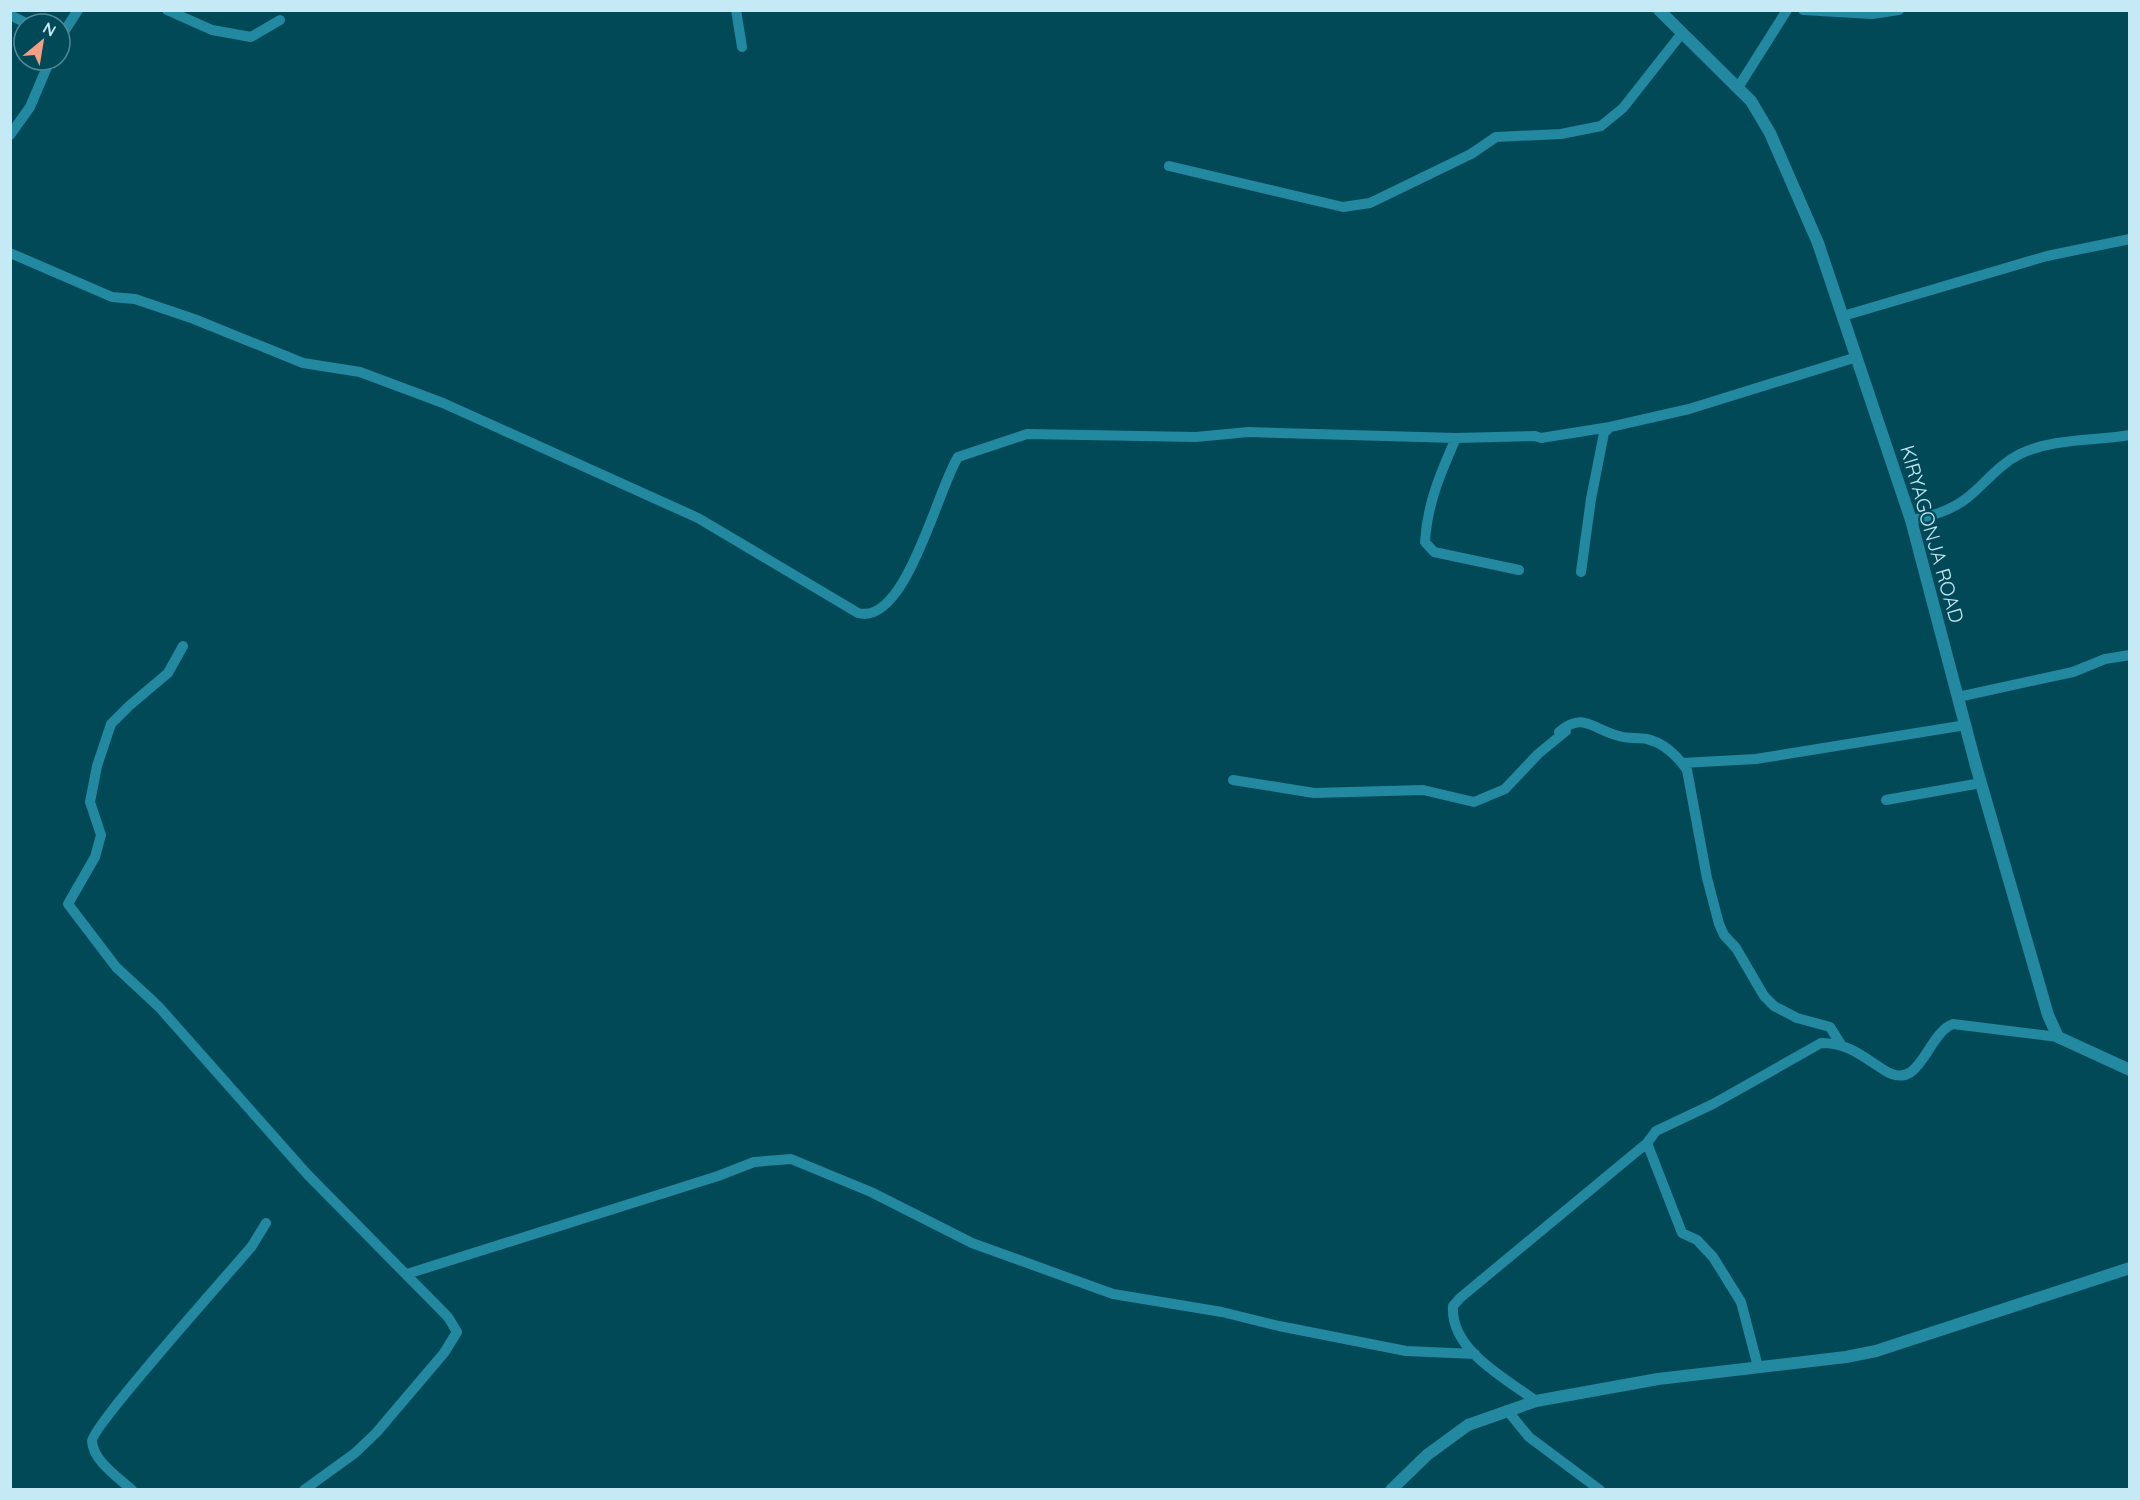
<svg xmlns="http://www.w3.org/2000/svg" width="2140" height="1500" viewBox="0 0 2140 1500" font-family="Quicksand,sans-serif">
	<rect width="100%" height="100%" fill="#024958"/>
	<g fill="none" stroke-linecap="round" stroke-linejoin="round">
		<path stroke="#2289a1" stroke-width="10" d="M167 10 212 30 251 37 280 20
			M736 10 742 47
			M1803 10 1872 14 1899 10
			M10 15 28 24
			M60 38 78 10
			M1739 86 1787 10
			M10 135 30 107 50 60
			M1169 166 1343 207 1370 203 1471 154 1496 137 1561 134 1601 126 1623 108 1682 33
			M10 253 112 297 135 299 194 319 303 363 360 372 443 403 698 518 858 613C906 626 937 490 958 457L1027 434 1196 437 1248 432 1456 438 1535 436 1541 438 1610 427
			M1843 316 2047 256 2130 239
			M1456 438C1441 472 1427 504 1425 542L1434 552 1519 570
			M1911 520C1932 516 1950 511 1967 498 1985 484 1998 465 2020 454 2053 438 2094 441 2130 435
			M1581 572 1591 499 1604 433 1610 427 1689 409 1857 357
			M183 646 168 673 129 706 111 724 97 766 90 802 101 835 95 857 68 904 116 967 159 1007 307 1174 448 1317 457 1332 444 1353 376 1433 355 1453 304 1490
			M1958 697 2073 672 2105 659 2130 655
			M1559 732C1584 711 1593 730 1619 736 1628 739 1638 737 1647 739 1664 743 1678 757 1687 770L1707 878 1719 924 1724 935 1736 948 1764 996 1774 1006 1797 1018 1830 1027 1840 1043
			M1682 763 1756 759 1966 725
			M1233 780 1314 793 1423 790 1474 802 1505 789 1538 754 1566 731
			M1886 800 1981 783
			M1647 1143 1682 1233 1697 1240 1713 1257 1741 1302 1758 1367
			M407 1274 718 1176 754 1162 791 1159 871 1192 972 1243 1113 1294 1222 1312 1279 1326 1406 1351 1475 1354
			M1536 1401C1505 1378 1450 1350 1453 1306L1460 1298 1647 1143 1656 1131 1713 1104 1821 1043C1848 1043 1862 1056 1884 1070 1921 1094 1926 1034 1953 1024L2058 1037
			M1507 1410 1529 1437 1600 1490
			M132 1490C118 1477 93 1461 92 1441 92 1426 232 1270 252 1246L266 1223"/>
		<path stroke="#2289a1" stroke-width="12" d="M1659 10 1751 101 1770 133 1818 243 1911 520 1976 766 2048 1015 2058 1037 2130 1070
			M1391 1490 1427 1455 1468 1425 1536 1401 1658 1379 1846 1357 1876 1351 2130 1268"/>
	</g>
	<g text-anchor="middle" stroke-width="4.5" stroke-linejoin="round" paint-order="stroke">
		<g font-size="20" fill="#c5eaf5" stroke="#024958">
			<text transform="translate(1932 534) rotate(74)" y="7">KIRYAGONJA ROAD</text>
		</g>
	</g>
	<rect width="2140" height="1500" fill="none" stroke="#c5eaf5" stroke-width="24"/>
	<g transform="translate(42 42) rotate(30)"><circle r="28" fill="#024958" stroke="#508997" stroke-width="1.5"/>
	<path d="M0-4.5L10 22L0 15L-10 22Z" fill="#f39f84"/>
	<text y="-9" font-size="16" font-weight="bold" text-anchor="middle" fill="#c5eaf5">N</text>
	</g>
</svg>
